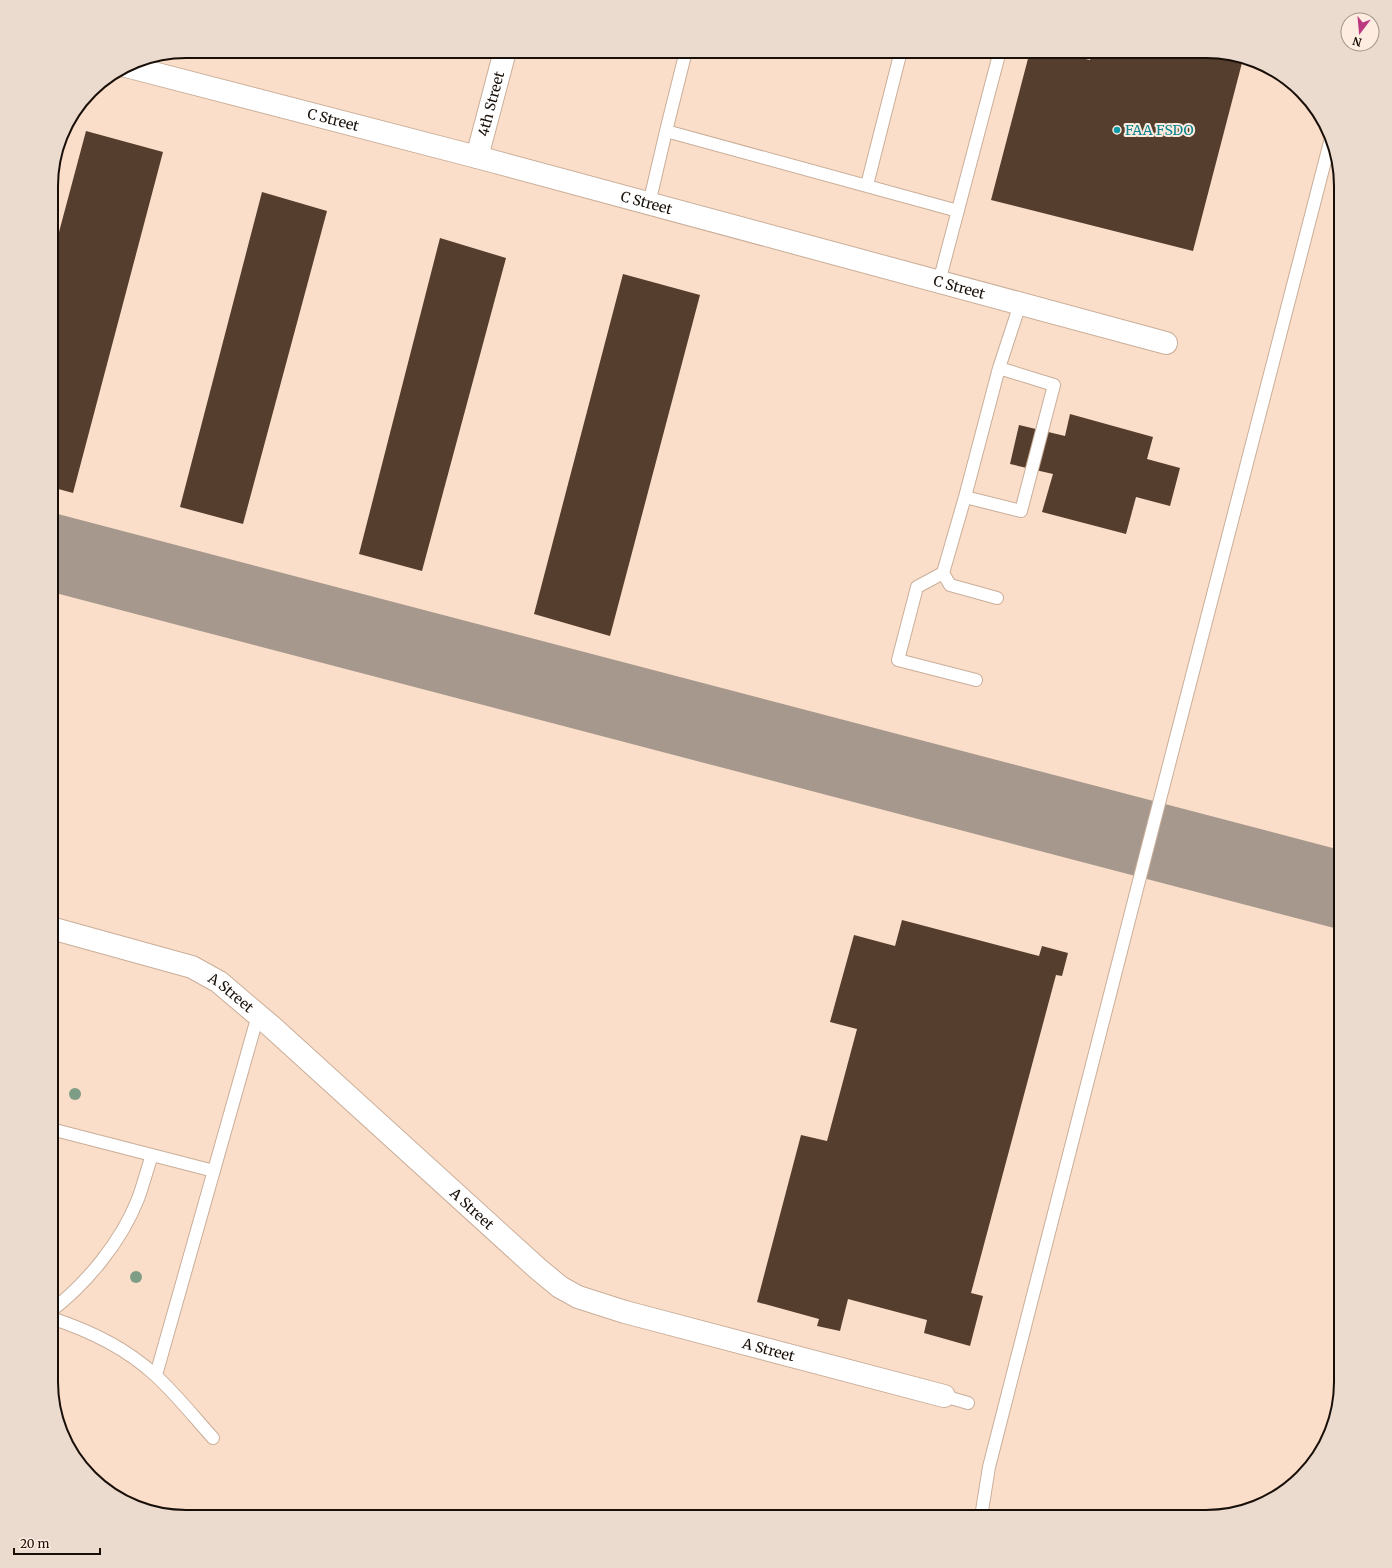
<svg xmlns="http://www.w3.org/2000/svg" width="1392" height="1568" viewBox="0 0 1392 1568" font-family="Merriweather,serif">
	<rect width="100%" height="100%" fill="#fdecdf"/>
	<path fill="#fadec9" d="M186 51H1215L1266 65 1313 104 1334 143 1341 185V1383L1327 1442 1288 1489 1249 1510 1207 1517H185L126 1503 79 1464 58 1425 51 1383V177L65 126 97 85 134 61Z"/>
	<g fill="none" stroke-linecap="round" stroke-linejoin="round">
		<path stroke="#a6988d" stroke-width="77" d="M51 552 1341 890"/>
	</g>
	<path fill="#553e2d" d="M1030 51H1051L1090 60 1093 51H1215L1243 59 1193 251 991 200Z
		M86 131 163 152 73 493 51 487V262Z
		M262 192 327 211 243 524 180 507Z
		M440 238 506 258 422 571 359 554Z
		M623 274 700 295 610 636 534 614Z
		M1070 414 1153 437 1147 459 1180 468 1170 506 1136 497 1126 534 1042 512 1053 474 1010 464 1019 425 1065 436Z
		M902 920 1039 956 1042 946 1068 953 1062 976 1056 975 971 1293 983 1296 970 1346 924 1333 927 1320 848 1299 840 1331 817 1326 819 1319 757 1302 801 1135 827 1141 857 1029 830 1022 854 935 895 946Z"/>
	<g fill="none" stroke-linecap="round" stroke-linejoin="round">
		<defs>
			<path id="service" d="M686 51 666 131 958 211
				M867 185 901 51
				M649 204 666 131
				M939 282 1000 51
				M999 368 965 497 1021 511 1054 385 999 368 1020 304
				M965 497 943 573 917 587 898 660 976 680
				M943 573 950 585 997 598
				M51 1129 214 1171
				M51 1311C87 1283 121 1242 138 1199 143 1185 147 1170 152 1155
				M51 1318C88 1330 126 1348 155 1375 176 1394 194 1417 213 1438
				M156 1375 258 1015
				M944 1396 968 1403
				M981 1517 989 1467 1149 842 1331 138"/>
			<g id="minor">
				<path id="s1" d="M126 66 477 157 1166 343"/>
				<path id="s2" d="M477 157 505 51"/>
				<path id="s3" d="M51 928 192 967 219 982 272 1027 537 1268 560 1287 578 1297 625 1312 944 1396"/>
			</g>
		</defs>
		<use href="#service" stroke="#c9ae9a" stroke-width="14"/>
		<use href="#minor" stroke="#c9ae9a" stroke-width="24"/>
		<use href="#service" stroke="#fff" stroke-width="12"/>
		<use href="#minor" stroke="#fff" stroke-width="22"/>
	</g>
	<g fill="#7e9d86">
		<circle cx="75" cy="1094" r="6"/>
		<circle cx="136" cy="1277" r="6"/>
	</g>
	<circle fill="#0f9aa8" stroke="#fdecdf" stroke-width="1.5" cx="1117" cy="130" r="4"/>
	<g text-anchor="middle" stroke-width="4" stroke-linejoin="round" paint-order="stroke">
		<g font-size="14" fill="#180f08" stroke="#fdecdf">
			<text dy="5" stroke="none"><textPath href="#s2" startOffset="55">4th Street</textPath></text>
			<text dy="5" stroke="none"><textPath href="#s1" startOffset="214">C Street</textPath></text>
			<text dy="5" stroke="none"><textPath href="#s1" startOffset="538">C Street</textPath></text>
			<text dy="5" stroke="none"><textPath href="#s1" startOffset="862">C Street</textPath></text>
			<text dy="5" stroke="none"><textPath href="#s3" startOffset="193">A Street</textPath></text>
			<text dy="5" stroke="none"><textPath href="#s3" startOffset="517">A Street</textPath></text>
			<text dy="5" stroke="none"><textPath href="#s3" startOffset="853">A Street</textPath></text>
		</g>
		<g font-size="14" fill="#0d838f" stroke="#fdecdf" text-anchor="start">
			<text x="1125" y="135">FAA FSDO</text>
		</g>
	</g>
	<path d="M0 0H1392V1568H0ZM186 58H1206A128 128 0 0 1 1334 186V1382A128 128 0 0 1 1206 1510H186A128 128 0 0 1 58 1382V186A128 128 0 0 1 186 58Z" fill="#ebdace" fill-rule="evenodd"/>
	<path fill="none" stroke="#180f08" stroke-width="2" d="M186 58H1206A128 128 0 0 1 1334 186V1382A128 128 0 0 1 1206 1510H186A128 128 0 0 1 58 1382V186A128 128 0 0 1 186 58Z"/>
	<g transform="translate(1360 32) rotate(196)"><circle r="19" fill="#fdecdf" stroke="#a19489"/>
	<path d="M0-3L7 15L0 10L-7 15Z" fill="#bb3981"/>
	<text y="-6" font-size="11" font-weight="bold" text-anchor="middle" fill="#180f08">N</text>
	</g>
	<path d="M14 1548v6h86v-6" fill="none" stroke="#180f08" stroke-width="2"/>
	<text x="20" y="1548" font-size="12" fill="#180f08" stroke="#fdecdf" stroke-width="3" paint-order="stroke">20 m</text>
</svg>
